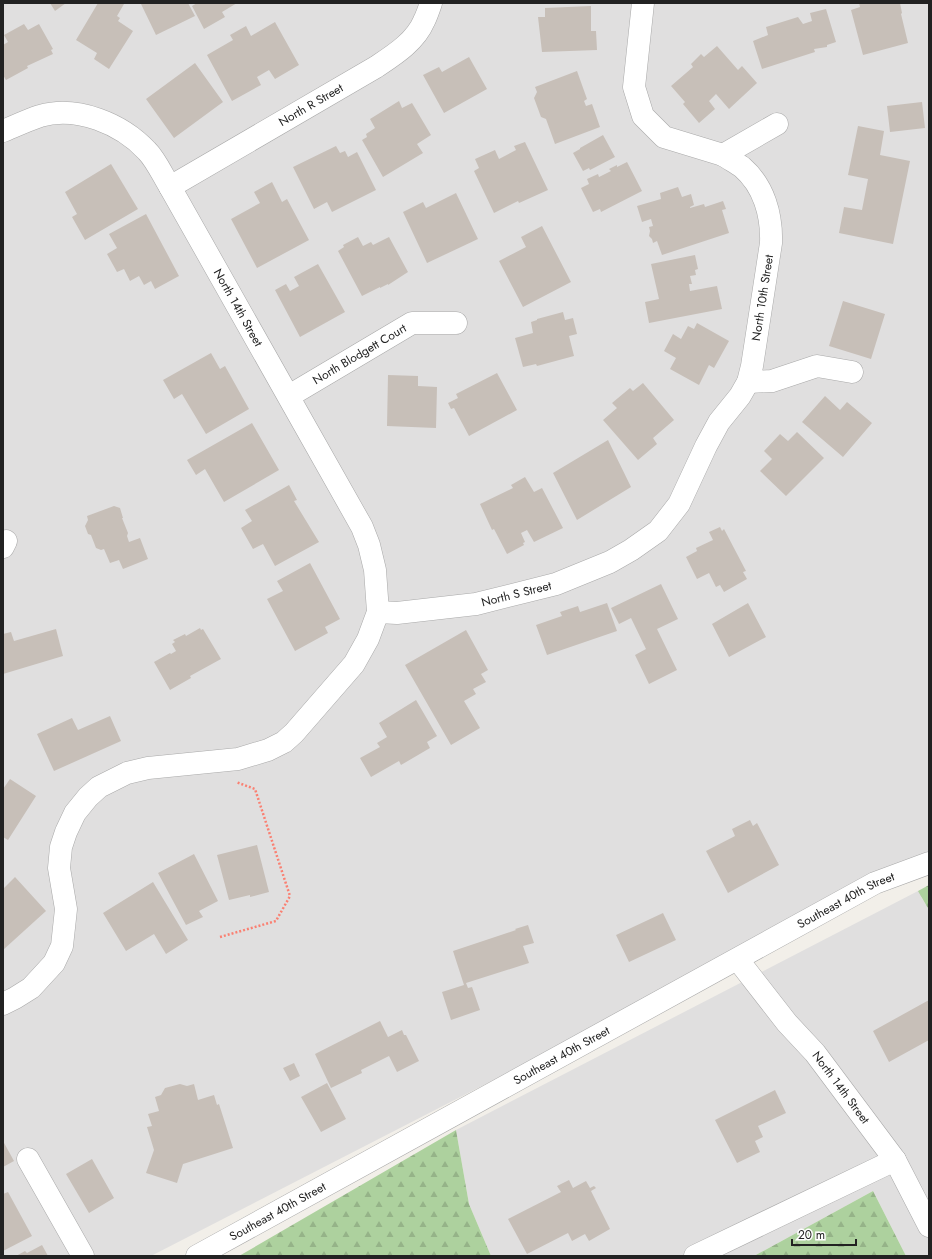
<svg xmlns="http://www.w3.org/2000/svg" width="932" height="1259" viewBox="0 0 932 1259" font-family="Jost,sans-serif">
	<defs>
		<pattern id="forest-firs" width="22" height="20" patternUnits="userSpaceOnUse"><rect width="22" height="20" fill="#add19e"/><path d="M5 1l3.5 6h-7zM16 11l3.5 6h-7z" fill="#95b388"/></pattern>
	</defs>
	<rect width="100%" height="100%" fill="#f2efe9"/>
	<path fill="#e0dfdf" d="M3 3H929V856L151 1256H3Z
		M918 891 929 910V1256H906L873 1191 754 1256H491L469 1204 456 1130Z"/>
	<path fill="url(#forest-firs)" d="M929 885V910L918 891Z
		M456 1130 469 1204 491 1256H239Z
		M873 1191 906 1256H754Z"/>
	<path fill="#c7bfb8" d="M50 3H66L55 11Z
		M98 3H122L124 4 117 16 120 18 118 21 133 31 109 69 94 59 97 53 76 40Z
		M143 3H188L195 16 156 35 141 4Z
		M197 3H237L222 12 225 17 204 29 192 6Z
		M859 3H900L902 13 901 14 908 43 863 55 851 10 860 7Z
		M591 6V31H596L597 50 542 52 538 17H545V8Z
		M826 9 836 42 827 45V47L814 49 815 52 762 69 753 41 768 35 766 27 798 17 803 24 812 21 810 13Z
		M275 22 299 65 275 79 269 70 257 77 261 85 232 101 207 55 233 40 230 35 246 26 251 36Z
		M24 24 28 30 39 24 53 49 51 50 53 54 27 66 28 68 6 80 3 75V45L8 42 4 35Z
		M717 46 738 70 742 66 757 83 729 109 716 94 709 101 715 109 699 123 683 104 685 102 671 86 693 67 691 64 701 54 704 57Z
		M469 57 487 89 444 113 423 75 439 67 442 72Z
		M195 63 223 102 174 138 146 99Z
		M577 71 587 99 584 101 586 106 592 104 600 127 555 144 546 119 541 117 534 98 537 92 535 87Z
		M399 101 402 108 412 103 431 135 417 144 423 153 383 177 362 140 367 137 366 134 375 128 370 119Z
		M922 102 925 128 890 132 887 106Z
		M858 126 884 131 880 155 910 161 893 244 839 233 844 207 862 210 868 179 848 175Z
		M603 135 615 157 590 170 589 168 583 171 573 153 580 149V148Z
		M525 142 548 190 519 203 518 201 494 213 474 171 479 168 475 159 495 150 499 159 516 150 514 146Z
		M336 146 340 153 345 151 348 157 357 152 376 190 332 212 327 202 314 209 293 167Z
		M627 162 642 191 601 212 600 209 593 212 581 188 589 184 587 179 598 174 599 177 611 171 609 169 617 165V167Z
		M111 164 138 209 85 240 72 217 77 214 65 192Z
		M272 182 282 202 287 199 309 240 257 268 231 219 260 203 254 192Z
		M678 187 682 197 691 194 694 205 690 207V208L704 204 705 207 723 201 726 209 722 210 729 233 662 255 657 241 653 243 652 239 649 236 650 231 649 227 653 226 651 219 642 222 637 206 661 199 660 193Z
		M456 193 478 239 427 263 403 212 423 202 426 208Z
		M146 214 179 276 155 289 151 281 144 285 139 276 130 281 124 269 117 272 107 254 117 248 109 234Z
		M542 226 571 282 523 307 499 261 526 247 521 237Z
		M358 237 363 246 371 242 373 245 389 237 408 272 388 285V284L380 288V287L362 296 338 251 344 247 343 245Z
		M695 255 698 269 695 270 696 275 690 276 692 284H689L690 291 717 286 722 309 649 323 645 302 659 299 651 264Z
		M318 264 345 312 300 337 275 290 286 284 290 291 299 286 294 277Z
		M843 301 885 314 871 359 829 346Z
		M563 312 565 320 573 318 577 334 569 336 574 356 537 366 536 364 523 367 515 338 533 333 531 322 537 320V319Z
		M697 323 729 341 714 368 709 365 699 385 670 369 676 358 664 351 673 334 681 339 688 326 694 329Z
		M211 353 220 369 225 366 249 409 206 434 182 394 174 399 163 380Z
		M497 373 517 410 469 436 454 408 451 409 448 403 458 398 456 394Z
		M388 375 418 376V386L437 387 436 428 387 426Z
		M643 383 674 420 653 438 657 444 638 460 603 420 617 408 612 403 630 388 633 391Z
		M825 396 840 410 847 402 872 423 843 457 802 422Z
		M252 423 279 470 224 502 205 469 196 475 187 460Z
		M797 432 824 458 786 496 760 471 772 459 764 451 780 434 788 441Z
		M608 440 631 487 577 520 553 473Z
		M525 477 534 492 542 488 563 528 534 542 527 530 521 533 525 542 523 543 524 545 507 554 494 529 492 530 480 504 513 488 511 485Z
		M289 485 297 500 294 501 319 542 275 566 263 544 253 549 241 528 252 521 245 510Z
		M114 506 120 508 123 518H122L128 533 127 536 129 542 140 538 148 559 123 569 119 560 110 563 104 549 101 550 96 548 91 535 88 534 85 526 88 520 87 516Z
		M720 527 722 531 724 529 746 571 743 572 747 579 724 592 720 585 716 587 709 573 697 579 686 557 697 551 696 548 713 540 709 532Z
		M310 563 340 619 325 627 328 633 295 651 267 599 283 591 277 581Z
		M661 584 678 619 657 629 677 670 649 684 635 655 646 649 631 618 619 624 611 608Z
		M607 603 617 631 547 655 536 625 562 616 560 612 578 606 580 612Z
		M748 603 766 637 729 657 712 624Z
		M200 628 201 630 203 629 221 659 190 676 191 678 170 690 154 662 170 653 171 654 176 651 172 644 175 642 173 640 185 634 186 636Z
		M56 629 63 656 3 674V634L11 632 14 641Z
		M466 630 488 670 481 674 486 682 473 689 476 694 464 701 480 728 451 745 405 665Z
		M416 700 437 736 427 742 430 748 401 765 399 761 371 777 360 758 380 747 377 743 387 737 379 723Z
		M110 716 121 741 54 771 37 734 72 718 78 730Z
		M10 779 36 796 8 840 3 837V789Z
		M750 820 753 826 757 823 779 865 728 893 706 851 735 836 732 829Z
		M257 845 269 892 250 897V895L229 900 217 855Z
		M194 854 218 901 199 911 203 917 186 925 158 873Z
		M15 877 46 911 3 950V889Z
		M153 882 188 940 166 954 154 934 126 951 103 913Z
		M663 913 676 940 629 962 616 935Z
		M528 925 534 943 523 946 529 963 466 983 468 988 472 987 480 1010 451 1020 442 992 464 985 453 951 516 930 515 929Z
		M929 1000V1040L889 1062 873 1031Z
		M380 1021 388 1037 402 1030 404 1035H406L419 1061 397 1072 389 1056 361 1070 362 1073 331 1088 315 1054Z
		M294 1063 300 1076 290 1081 283 1068Z
		M327 1083 346 1119 321 1132 301 1097Z
		M180 1084 187 1086 194 1084 198 1100 214 1095 217 1105 219 1104 233 1148 183 1164 177 1183 146 1173 154 1150 147 1127 152 1126 148 1114 159 1111 155 1097 161 1095 165 1088Z
		M775 1090 786 1113 758 1126 763 1137 755 1141 760 1152 737 1163 715 1120Z
		M3 1141 14 1161 3 1167Z
		M92 1159 114 1198 89 1213 66 1174Z
		M569 1180 573 1188 586 1181 590 1188 594 1186 596 1188 591 1191 610 1229 589 1241 585 1234 572 1241 568 1233 527 1254 508 1219 561 1192 557 1186Z
		M8 1192 32 1236 3 1251V1194Z
		M42 1245 48 1256H16L25 1251 27 1253Z"/>
	<g fill="none" stroke-linecap="round" stroke-linejoin="round">
		<defs>
			<g id="minor">
				<path d="M643 3 634 87 643 116 664 137 723 155 777 124"/>
				<path id="s1" d="M3 131C15 126 28 120 40 116 77 105 122 124 147 151 156 160 163 176 170 187L362 527 369 545 375 570 378 612 368 639 354 664 294 733 284 742 268 750 238 759 148 768 127 773 99 787 88 797 75 813 66 832 61 847 59 868 66 909 62 946 54 963 31 988 15 998 3 1004"/>
				<path id="s2" d="M170 187 376 67C394 55 415 42 424 21 427 15 429 9 431 3"/>
				<path d="M748 382 772 381 817 366 852 372"/>
				<path id="s3" d="M289 396 412 323H456"/>
				<path d="M3 547 6 541"/>
				<path id="s4" d="M378 612 397 613 476 604 556 584 610 562 631 550 658 531 679 504 706 446 719 422 740 396 748 382 752 366 771 243C772 215 764 186 742 167 736 163 729 159 723 155"/>
				<path id="s5" d="M738 960 787 1023 815 1053 895 1160 929 1226"/>
				<path d="M28 1159 83 1256"/>
				<path id="s6" d="M197 1256 875 883 929 863"/>
				<path d="M695 1256 895 1160"/>
			</g>
		</defs>
		<use href="#minor" stroke="#a9a9a9" stroke-width="23"/>
		<path stroke="#fa8072" stroke-width="2.5" stroke-dasharray="2 2" stroke-linecap="butt" d="M220 937 276 921 290 896 255 789 236 782"/>
		<use href="#minor" stroke="#fff" stroke-width="22"/>
	</g>
	<g text-anchor="middle" stroke-width="4" stroke-linejoin="round" paint-order="stroke">
		<g font-size="12" fill="#222" stroke="#fff">
			<text dy="4" stroke="none"><textPath href="#s2" startOffset="163">North R Street</textPath></text>
			<text dy="4" stroke="none"><textPath href="#s4" startOffset="557">North 10th Street</textPath></text>
			<text dy="4" stroke="none"><textPath href="#s1" startOffset="339">North 14th Street</textPath></text>
			<text dy="4" stroke="none"><textPath href="#s3" startOffset="82">North Blodgett Court</textPath></text>
			<text dy="4" stroke="none"><textPath href="#s4" startOffset="140">North S Street</textPath></text>
			<text dy="4" stroke="none"><textPath href="#s6" startOffset="740">Southeast 40th Street</textPath></text>
			<text dy="4" stroke="none"><textPath href="#s6" startOffset="416">Southeast 40th Street</textPath></text>
			<text dy="4" stroke="none"><textPath href="#s5" startOffset="164">North 14th Street</textPath></text>
			<text dy="4" stroke="none"><textPath href="#s6" startOffset="92">Southeast 40th Street</textPath></text>
		</g>
	</g>
	<rect width="932" height="1259" fill="none" stroke="#222222" stroke-width="8"/>
	<path d="M792 1239v6h64v-6" fill="none" stroke="#222222" stroke-width="2"/>
	<text x="798" y="1239" font-size="12" fill="#222222" stroke="#ffffff" stroke-width="3" paint-order="stroke">20 m</text>
</svg>
